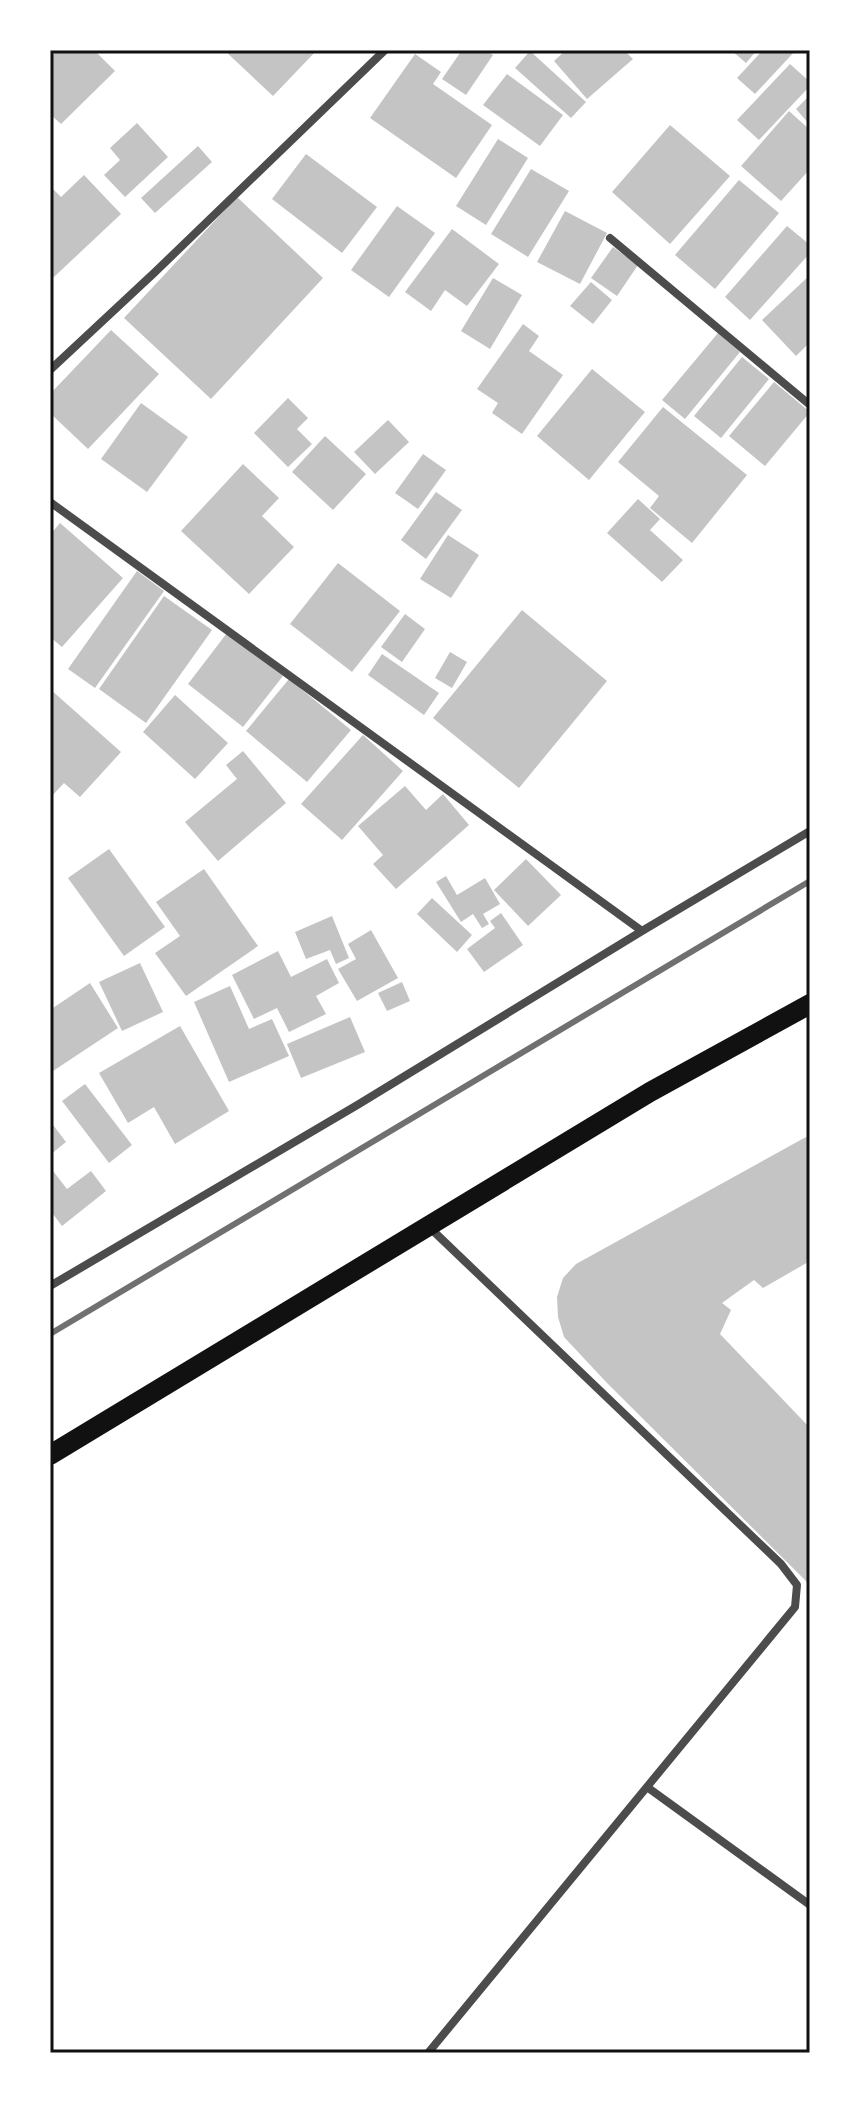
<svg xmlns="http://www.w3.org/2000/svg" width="860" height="2103" viewBox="0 0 860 2103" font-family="'Times New Roman',serif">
	<rect width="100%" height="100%" fill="#fff"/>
	<path fill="#c4c4c4" d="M58 50H94L115 71 61 124 50 114V58Z
		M224 50H317L273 96Z
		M462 50H485L493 55 466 95 442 79Z
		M566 50H624L633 59 587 99 554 61Z
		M731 50H757L746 63Z
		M763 50H796L755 94 737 78Z
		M530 51 586 102 571 118 515 68Z
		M415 54 441 72 433 84 492 125 456 178 370 118Z
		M790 64 810 82V86L759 140 737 120Z
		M507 74 563 115 540 146 483 105Z
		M810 95V125L796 109Z
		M789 111 810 130V169L781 201 741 166Z
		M137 123 168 157 125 197 104 175 120 160 110 148Z
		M670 125 730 176 670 244 612 192Z
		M498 139 528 158 486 225 456 206Z
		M198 146 212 162 155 213 141 198Z
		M306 154 377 207 342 253 272 199Z
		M531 169 569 191 528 257 491 234Z
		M84 175 121 214 54 277 50 273V186L61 197Z
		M739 180 779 213 715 289 675 255Z
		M237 197 323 278 211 399 124 318Z
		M397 206 435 233 389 297 351 270Z
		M565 211 607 233 580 284 537 262Z
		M787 226 810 245V253L750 320 725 297Z
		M452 229 499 264 467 306 445 290 431 311 405 292Z
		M613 247 638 265 617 296 591 278Z
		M810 275V342L796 356 762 320Z
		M493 278 522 295 490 349 461 331Z
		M591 282 612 300 593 324 570 306Z
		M523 324 539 336 529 351 563 375 522 434 492 413 498 403 477 389Z
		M111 330 159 374 88 449 50 413V394Z
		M718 333 740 352 685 419 662 400Z
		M742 357 769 379 721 438 694 416Z
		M592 369 645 412 589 480 537 436Z
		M774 382 810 412 765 466 729 436Z
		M288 398 308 418 297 429 312 444 288 467 254 433Z
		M141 403 188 437 147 492 101 459Z
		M663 407 747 475 692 543 650 508 659 496 618 462Z
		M388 420 409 442 375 474 354 452Z
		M325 436 366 474 333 510 292 472Z
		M423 454 446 470 418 509 395 493Z
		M243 464 279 498 262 516 294 547 249 594 181 531Z
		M436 492 462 510 426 559 401 540Z
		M638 499 660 519 650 530 683 560 662 582 607 533Z
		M60 523 123 578 62 647 50 637V535Z
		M448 535 479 555 451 598 420 579Z
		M338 563 400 611 352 672 290 624Z
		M137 571 164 591 95 688 68 669Z
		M164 596 212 630 146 723 99 689Z
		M522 610 607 681 519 788 433 718Z
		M405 614 425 629 402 662 381 647Z
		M227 633 283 676 243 727 188 684Z
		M450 652 467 662 452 688 435 678Z
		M382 654 439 693 424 715 368 675Z
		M289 679 351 730 307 782 246 731Z
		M50 689 121 752 80 797 64 783 50 798Z
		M175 695 228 743 195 779 143 732Z
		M363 735 403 771 342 840 301 804Z
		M243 751 286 803 218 861 185 822 237 779 226 765Z
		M405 786 426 810 443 794 469 825 396 889 373 864 383 855 358 826Z
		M109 849 165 927 124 956 68 878Z
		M526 859 561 895 528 926 494 890Z
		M204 869 258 946 186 996 155 953 180 936 156 902Z
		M446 876 457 895 485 878 500 904 483 914 489 924 482 928 473 914 461 922 436 882Z
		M432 898 472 935 457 952 417 914Z
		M501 913 523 945 484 972 467 949 495 928 490 921Z
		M332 916 349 958 336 964 330 950 306 959 295 932Z
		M371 930 398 978 357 1001 338 969 356 959 348 944Z
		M278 951 291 977 327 959 339 983 316 996 326 1014 289 1032 277 1008 254 1019 232 975Z
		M140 963 163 1012 122 1031 99 982Z
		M402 982 410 1001 387 1011 378 993Z
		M90 983 118 1028 50 1073V1010Z
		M230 986 249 1029 272 1019 289 1056 229 1082 194 1002Z
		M350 1017 365 1052 301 1078 287 1044Z
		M180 1026 229 1111 175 1144 154 1107 128 1123 99 1073Z
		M85 1084 132 1145 109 1163 62 1101Z
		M50 1121 66 1142 50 1155Z
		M806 1137 810 1142V1261L763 1288 754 1280 722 1303 731 1310 720 1334 810 1428V1585L607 1383 564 1337 558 1317 557 1297 563 1278 576 1264Z
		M50 1167 67 1189 91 1171 106 1191 62 1226 50 1210Z"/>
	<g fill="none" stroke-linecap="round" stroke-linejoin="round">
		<path stroke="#4c4c4c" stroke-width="8" d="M610 238 810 405
			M50 370 154 273 385 50
			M50 502 642 931
			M50 1286 359 1104 642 931 810 831
			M647 1787 810 1905
			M428 2053 795 1607 797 1585 781 1564 428 1226"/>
		<path stroke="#111" stroke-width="20" d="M50 1455 650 1092 810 1004"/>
		<path stroke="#707070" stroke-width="6" d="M50 1334 810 881"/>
	</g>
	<rect width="860" height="2103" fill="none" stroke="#ffffff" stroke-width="104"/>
	<rect x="52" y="52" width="756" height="1999" fill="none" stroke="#111" stroke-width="3"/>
</svg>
